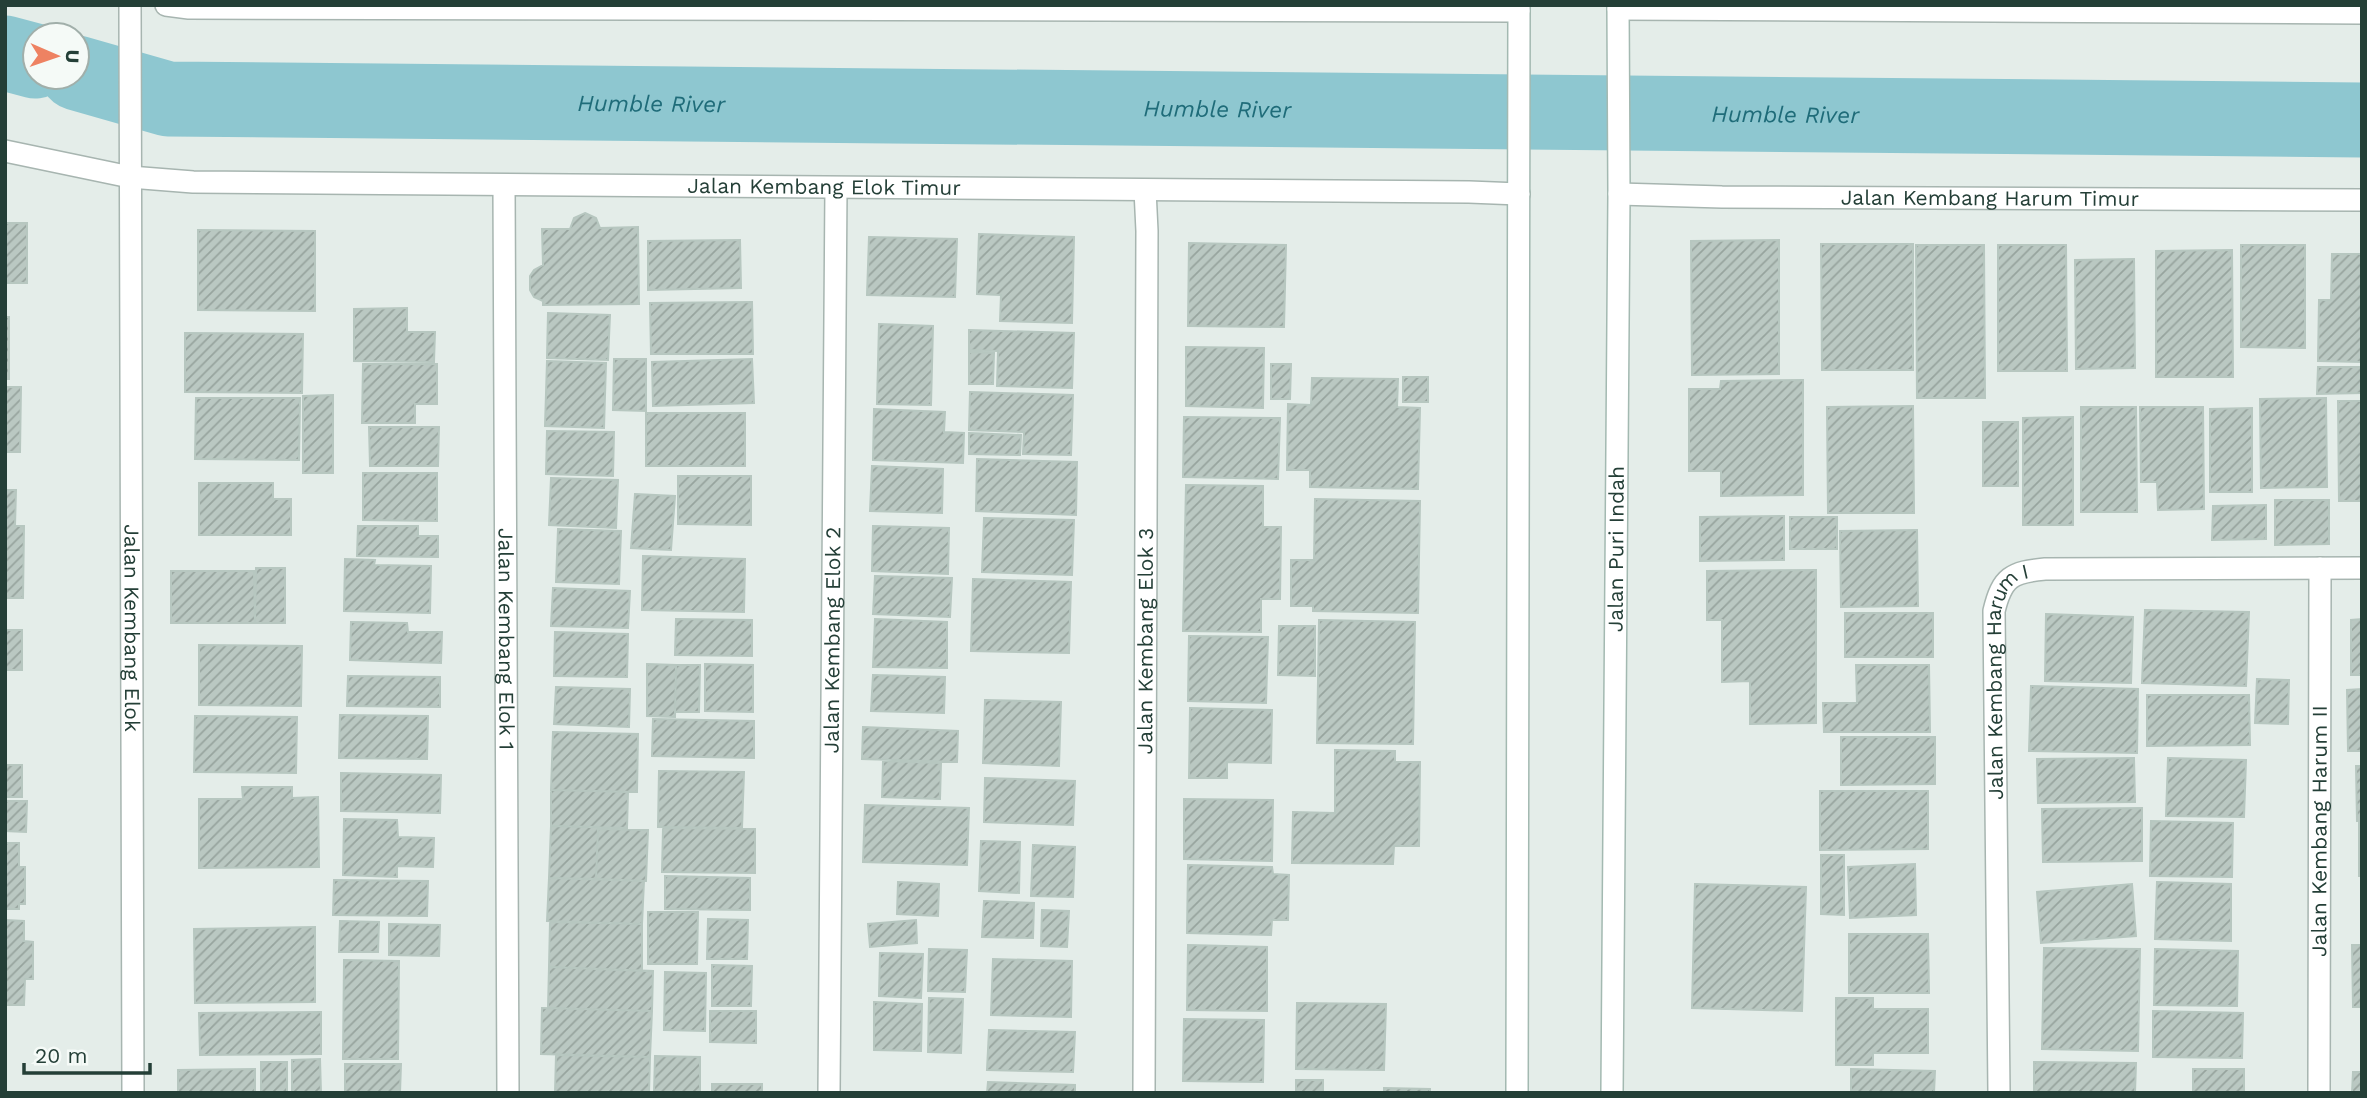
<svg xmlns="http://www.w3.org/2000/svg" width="2367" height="1098" viewBox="0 0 2367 1098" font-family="'Work Sans',sans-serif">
	<defs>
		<pattern id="building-hatch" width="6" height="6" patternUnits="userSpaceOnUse" patternTransform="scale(1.75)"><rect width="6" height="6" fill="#bac8c2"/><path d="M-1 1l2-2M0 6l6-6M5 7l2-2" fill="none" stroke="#97a49e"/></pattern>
	</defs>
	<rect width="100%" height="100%" fill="#e4ede9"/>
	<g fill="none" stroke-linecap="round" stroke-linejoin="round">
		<g stroke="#8ec7d0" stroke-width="75">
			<path d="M5 53 35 61"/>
			<path id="s1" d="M77 73 168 99 2362 120"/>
		</g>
	</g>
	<path fill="url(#building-hatch)" stroke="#b7c7c0" stroke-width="2" d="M585 213 596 218 600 228 638 227 639 304 543 305V301L534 297 530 290V276L534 270 543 265 542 229H570L574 218Z
		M5 223H27V283H5Z
		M198 230 315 231V311L198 310Z
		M979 234 1074 237 1072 323 1000 321 1001 295 977 294Z
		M869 237 957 239 955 297 867 295Z
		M740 240 741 288 648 290V241Z
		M1779 240V374L1692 375 1691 241Z
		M1189 243 1286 245 1284 327 1188 326Z
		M1821 244H1913V370H1822Z
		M1916 245H1984L1985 398H1917Z
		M1998 245H2066L2067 371H1998Z
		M2241 245H2305V348L2241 347Z
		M2232 250 2233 377H2156V251Z
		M2332 254H2362V362L2318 361 2319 300H2331Z
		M2134 259 2135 368 2076 369 2075 260Z
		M752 302 753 354H651L650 303Z
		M407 308V332H435L434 362 354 361V309Z
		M548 313 610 315 608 360 547 358Z
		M5 317H9V379H5Z
		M879 324 933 326 931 405 877 404Z
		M969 330 1074 333 1072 388 997 386 998 351 969 350Z
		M185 333 303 334 302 393 185 392Z
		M1186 347 1264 348 1263 408 1186 406Z
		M969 352 994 353 993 384H969Z
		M614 359H646V411L613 410Z
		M752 359 754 403 653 406 652 362Z
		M547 361 606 363 604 428 545 426Z
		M363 364H437V404H415V423H362Z
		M1271 364H1291L1290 399H1271Z
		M2318 367H2362V393L2317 394Z
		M1403 377H1428V402H1403Z
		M1312 378 1398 379 1397 407 1420 408 1418 489 1310 487V470H1287L1288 404 1311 405Z
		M1803 380V495L1721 496V471H1689V389H1720L1721 381Z
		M5 387H21L20 452H5Z
		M970 392 1073 395 1071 455 1023 454 1024 432 969 430Z
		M333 395V473H303V396Z
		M196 398H300L299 460 195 459Z
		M2326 398 2327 487 2261 488 2260 399Z
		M2338 401H2362V501H2339Z
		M1913 406 1914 513H1828L1827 407Z
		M2081 407H2136L2137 512H2081Z
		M2140 407H2203L2204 509 2158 510 2157 482H2141Z
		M2252 408V492H2210V409Z
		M874 409 945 412 944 432 964 433 963 463 873 460Z
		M646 413H745V466H646Z
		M1184 417 1280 418 1278 479 1183 477Z
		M2073 417V525H2023V418Z
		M1983 422H2018V486H1983Z
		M369 427H439L438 466H370Z
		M547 431 614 432 613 476 546 474Z
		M969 433 1021 435 1020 455 969 454Z
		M977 459 1077 462 1076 515 976 511Z
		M872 466 943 469 942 513 870 511Z
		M363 473H437V521L363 520Z
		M678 476H751V525L678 524Z
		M551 478 618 480 616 528 549 525Z
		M199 483H273V499H291V535H199Z
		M1186 485 1263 486V527H1281L1280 599H1261V632L1183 631Z
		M5 490H16L15 526H24L23 598H5Z
		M635 494 675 496 671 550 631 548Z
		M1315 499 1420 501 1418 613 1313 611V606H1291V560H1314Z
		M2275 500H2329V544L2275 545Z
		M2266 505V539L2212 540 2213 506Z
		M1784 516V560L1700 561V517Z
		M1790 517H1837V549H1790Z
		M984 518 1074 520 1072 575 982 572Z
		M358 526H418V536H438V557L357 556Z
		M873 526 949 528 948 574 872 571Z
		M558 529 621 531 619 584 556 582Z
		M1917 530 1918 606 1841 607 1840 531Z
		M643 556 745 559 744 612 642 610Z
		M345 559 375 560 374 565 431 566 430 613 344 611Z
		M256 568H285V623H255Z
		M1816 570V723L1750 724V681L1722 682V620H1707V571Z
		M171 571H254L255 623H171Z
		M875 576 952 578 950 617 873 614Z
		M973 579 1071 582 1069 653 971 651Z
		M553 588 630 591 628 628 551 626Z
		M2145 610 2249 612 2246 686 2142 683Z
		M1845 613H1933V657H1845Z
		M2046 614 2133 617 2131 683 2045 681Z
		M676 619 752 620V656L675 655Z
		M875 619 947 622V668L873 667Z
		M2362 619V675H2351V620Z
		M1319 620 1415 622 1413 744 1317 743Z
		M351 622 407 623 408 632H442L441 663 350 660Z
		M1279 626H1315V676L1278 675Z
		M5 630H22V670H5Z
		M555 632 628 634 627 677 554 676Z
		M1189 636 1268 637 1266 703 1188 701Z
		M199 645 302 646 301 706 199 705Z
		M647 664 676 665 675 717 647 716Z
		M705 664 753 665V712L705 711Z
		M676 665H700L699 712H675Z
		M1856 665H1929L1930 732H1824L1823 703H1857Z
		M873 675 945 677 944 713 871 711Z
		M348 676 440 677V707L347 706Z
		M2257 679 2289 680 2288 724 2255 723Z
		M2031 686 2138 689 2137 753 2029 751Z
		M556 687 630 689 629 727 554 724Z
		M2362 689V751H2348L2347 690Z
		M2147 695H2249L2250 745 2147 746Z
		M985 700 1061 702 1059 766 983 763Z
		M1190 708 1272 710 1271 763 1227 762V778H1189Z
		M340 715 428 716 427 759 339 758Z
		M195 716 297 717 296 773 194 772Z
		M653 719 754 721V758L652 756Z
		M863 727 958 731 957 762 862 759Z
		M553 732 638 734 637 792 551 790Z
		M1841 737H1935V784L1841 785Z
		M1335 750 1395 751V762H1420L1419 846H1394L1393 864 1292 863 1293 812 1335 813Z
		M2134 758 2135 802 2038 803 2037 759Z
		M2168 758 2246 760 2244 817 2166 816Z
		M883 761 941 763 940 799 882 797Z
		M5 765H22V797H5Z
		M2356 766H2362V821H2357Z
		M659 771 744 772 742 828 658 827Z
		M341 773 441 775 440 813 341 811Z
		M985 778 1075 781 1073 825 984 822Z
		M242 787H292V798L318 797 319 867 199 868V799H243Z
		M551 790 628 792 627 828 551 826Z
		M1820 791H1928V849L1820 850Z
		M1184 799 1273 800 1272 861 1184 859Z
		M5 801H27L26 832 5 831Z
		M865 805 969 808 967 865 863 862Z
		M2142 808V861L2043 862 2042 809Z
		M344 819 397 820 398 837 434 838 433 867 397 866V877L343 875Z
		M2151 821 2233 823 2232 877 2150 876Z
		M2359 823H2362V876H2359Z
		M551 826 598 827 596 879 549 878Z
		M663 828 755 829V873L662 872Z
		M598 829 648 830 646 881 596 879Z
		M981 841 1020 842 1019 893 979 891Z
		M5 843H19V867H25V904H19V909H5Z
		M1033 845 1075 847 1073 897 1031 896Z
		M1821 855H1844V915L1821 914Z
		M1915 864 1916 915 1850 918 1848 867Z
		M1188 865 1272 867 1273 874 1289 875 1288 920H1272L1271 935 1187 933Z
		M665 876 750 878V910L665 909Z
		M549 878 644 881 642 924 547 921Z
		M334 880 428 881 427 916 333 915Z
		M898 882 939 884 938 916 897 914Z
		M2157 882 2231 884V941L2155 939Z
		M1695 884 1806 887 1802 1011 1692 1008Z
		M2132 884 2136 936 2041 943 2037 892Z
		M984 901 1034 903 1033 938 982 937Z
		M1042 910 1069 911 1067 947 1041 946Z
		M648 912H698L697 964H648Z
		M708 919 748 920 747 959H707Z
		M5 920 24 921V941L33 942V979H25L24 1005H5Z
		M916 920 917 943 870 947 868 924Z
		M340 921 379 922 378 952H339Z
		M550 922 642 924V971L549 967Z
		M389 924 440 925 439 956 389 955Z
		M315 927V1002L195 1003 194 929Z
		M1849 934H1928L1929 993H1849Z
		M1188 945 1267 947V1011L1187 1010Z
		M2352 945H2362V1007H2353Z
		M2044 948 2140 949 2138 1051 2042 1049Z
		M929 949 967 950 965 992 928 991Z
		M2155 949 2238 951 2237 1006 2154 1005Z
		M880 953 923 954 921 998 879 996Z
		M993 959 1072 961 1071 1017 991 1015Z
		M344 960 399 961 398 1059H343Z
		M712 965 752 966 751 1006H712Z
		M549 967 653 971 652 1011 548 1008Z
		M665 972 706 973 705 1031 664 1030Z
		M929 998 963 999 961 1053 928 1052Z
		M1836 998H1873V1009H1928V1053H1873V1065H1836Z
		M874 1002 922 1004 921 1051 874 1050Z
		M1297 1003 1386 1004 1384 1070 1296 1069Z
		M542 1008 652 1011 650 1057 541 1054Z
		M710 1011H756V1043L710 1042Z
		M2153 1011 2243 1013 2242 1058 2153 1057Z
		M321 1012V1054L200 1055 199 1013Z
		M1184 1019 1264 1020 1263 1082 1183 1081Z
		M989 1030 1075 1032 1073 1072 987 1070Z
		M556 1055 650 1057 649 1093H555Z
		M655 1056 700 1057V1093H654Z
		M320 1059 321 1093H292V1060Z
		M261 1062H287V1093H261Z
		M2034 1062 2136 1063 2135 1093H2034Z
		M345 1064H401L400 1093H345Z
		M255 1069V1093H178V1070Z
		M1851 1069 1935 1071 1934 1093H1851Z
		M2193 1069H2244V1093H2193Z
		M2353 1072H2362V1093H2352Z
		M1296 1080H1323V1093H1296Z
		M988 1082 1075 1085V1093H987Z
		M712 1084H762V1093H712Z
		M1384 1088 1430 1089V1093H1384Z"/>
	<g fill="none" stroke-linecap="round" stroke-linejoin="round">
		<defs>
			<g id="street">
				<path id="s2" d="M130 5 133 1093"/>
				<path d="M166 5 189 8 1519 11"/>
				<path d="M1618 9 2362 13"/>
				<path id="s3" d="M5 151 130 177 193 182 1469 192 1519 194"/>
				<path id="s4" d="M504 186 508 1093"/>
				<path id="s5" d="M1619 194 1722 197 2362 200"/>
				<path id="s6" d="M829 1093 836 188"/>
				<path id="s7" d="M1144 1093 1147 231 1145 190"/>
				<path id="s8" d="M1999 1093 1994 611C2002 577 2012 572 2045 569L2362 568"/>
				<path id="s9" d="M2319 1093 2320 568"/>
			</g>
			<g id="secondary">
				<path d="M1517 1093 1519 5"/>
				<path id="s10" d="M1612 1093 1619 194 1618 5"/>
			</g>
		</defs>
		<use href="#street" stroke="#a7b5b0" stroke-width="24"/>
		<use href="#secondary" stroke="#a3b9b1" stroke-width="24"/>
		<use href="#street" stroke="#fff" stroke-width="21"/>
		<use href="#secondary" stroke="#fff" stroke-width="21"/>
	</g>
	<g text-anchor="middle" stroke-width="5" stroke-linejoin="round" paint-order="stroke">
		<g font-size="21" fill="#243f37" stroke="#f5faf7">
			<text dy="7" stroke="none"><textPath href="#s3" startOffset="822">Jalan Kembang Elok Timur</textPath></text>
			<text dy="7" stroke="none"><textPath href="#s5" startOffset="371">Jalan Kembang Harum Timur</textPath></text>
			<text dy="7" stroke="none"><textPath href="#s10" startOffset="544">Jalan Puri Indah</textPath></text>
			<text dy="7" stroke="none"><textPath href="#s2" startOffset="623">Jalan Kembang Elok</textPath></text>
			<text dy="7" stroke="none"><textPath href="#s4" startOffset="453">Jalan Kembang Elok 1</textPath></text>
			<text dy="7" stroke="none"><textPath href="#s6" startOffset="453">Jalan Kembang Elok 2</textPath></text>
			<text dy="7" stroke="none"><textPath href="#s7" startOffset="452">Jalan Kembang Elok 3</textPath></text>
			<text dy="7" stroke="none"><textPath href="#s8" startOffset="416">Jalan Kembang Harum I</textPath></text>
			<text dy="7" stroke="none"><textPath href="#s9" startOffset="262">Jalan Kembang Harum II</textPath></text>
		</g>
		<g font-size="23" font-style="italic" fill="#1f6c79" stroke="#f5faf7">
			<text dy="8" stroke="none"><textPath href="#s1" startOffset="578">Humble River</textPath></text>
			<text dy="8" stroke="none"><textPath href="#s1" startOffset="1144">Humble River</textPath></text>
			<text dy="8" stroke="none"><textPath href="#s1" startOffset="1712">Humble River</textPath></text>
		</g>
	</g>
	<rect width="2367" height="1098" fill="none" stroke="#243f37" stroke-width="14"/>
	<g transform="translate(56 56) rotate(92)"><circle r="33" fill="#f5faf7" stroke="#a1afaa" stroke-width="2"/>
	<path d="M0-5L12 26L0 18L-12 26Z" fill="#ee8262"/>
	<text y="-10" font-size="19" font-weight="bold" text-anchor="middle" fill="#243f37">U</text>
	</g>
	<path d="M24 1063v10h126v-10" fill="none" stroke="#243f37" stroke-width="3.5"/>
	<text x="35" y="1063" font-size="21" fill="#243f37" stroke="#f5faf7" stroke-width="5" paint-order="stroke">20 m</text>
</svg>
